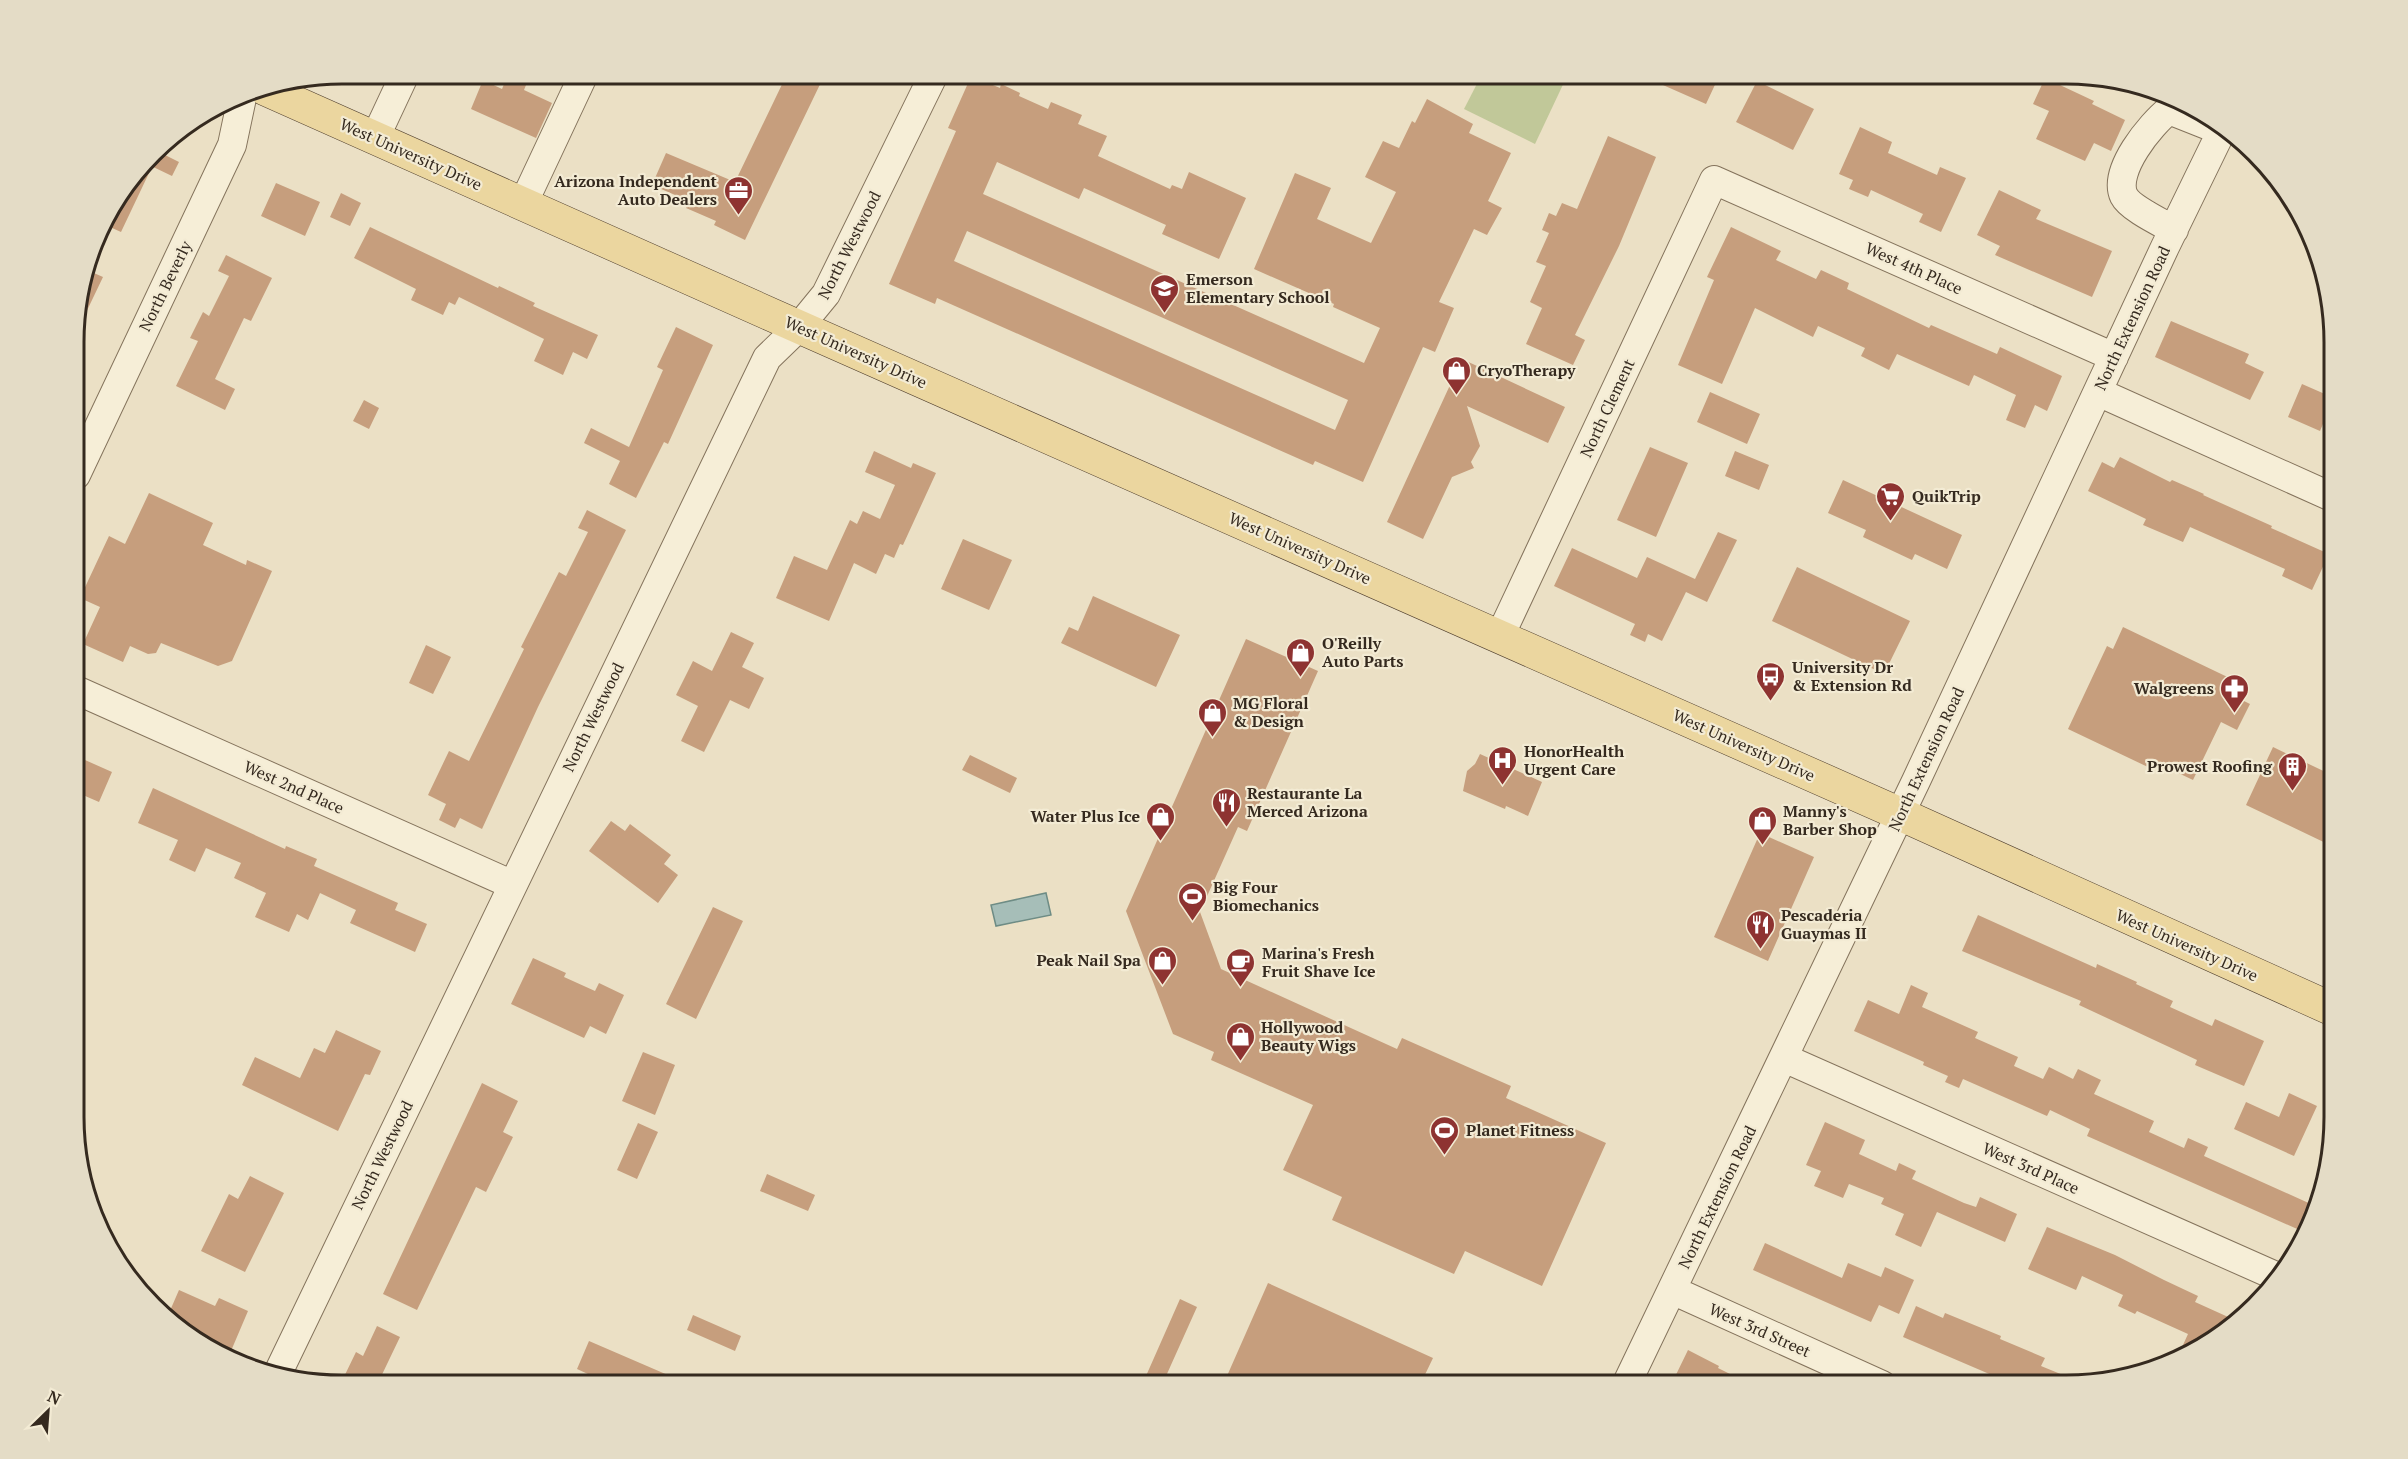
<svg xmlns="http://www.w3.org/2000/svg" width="2408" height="1459" viewBox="0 0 2408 1459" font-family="'PT Serif',serif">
	<rect width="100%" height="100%" fill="#ebe0c5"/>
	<path fill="#c1c899" d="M1482 74H1568L1535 144 1464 109Z"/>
	<path fill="#a6beb8" stroke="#6e8c85" stroke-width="1.5" d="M1046 893 1051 915 996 926 991 905Z"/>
	<path fill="#c69e7d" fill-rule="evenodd" d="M787 74H825L745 240 714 225 716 221 686 208 689 201 652 185 666 153 735 182Z
		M1638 74H1720L1706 104Z
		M507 77 526 85 524 90 552 103 536 138 471 109 483 80 502 89Z
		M2045 78 2094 101 2092 104 2125 120 2111 151 2094 143 2085 161 2036 139 2049 111 2033 104Z
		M981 80 1000 88 1001 84 1020 93 1019 96 1048 109 1051 102 1082 115 1078 124 1107 136 1098 156 1170 189 1172 185 1182 189 1189 172 1246 198 1219 259 1162 234 1166 225 1084 188 1079 199 997 162 983 194 1364 363 1380 328 1333 307 1334 304 1254 269 1295 173 1331 188 1317 219 1371 243 1396 192 1365 177 1383 141 1399 148 1412 121 1415 123 1427 99 1473 124 1469 133 1511 153 1488 201 1502 208 1487 235 1474 229 1439 302 1454 308 1435 352 1423 347 1363 482 1315 461 1313 465 937 298 935 304 889 284 956 131 948 128 969 81 979 85ZM967 231 1348 400 1335 430 954 261Z
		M1757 81 1814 109 1793 150 1736 122Z
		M1860 127 1892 142 1888 153 1937 175 1940 167 1966 178 1941 232 1919 222 1923 214 1871 190 1868 197 1849 189 1853 180 1839 174Z
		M1608 136 1656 157 1619 246 1575 335 1585 340 1573 365 1526 344 1542 308 1530 302 1546 266 1536 262 1549 233 1542 230 1549 213 1556 216 1562 203 1577 209Z
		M157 151 179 162 172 176 147 164Z
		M143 169 149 173 121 232 101 223Z
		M276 183 320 202 305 236 261 216Z
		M1999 190 2041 210 2036 219 2112 251 2092 297 1995 255 2000 246 1977 235Z
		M341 193 361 203 350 226 330 217Z
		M370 227 498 288 499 286 535 303 533 306 598 335 587 359 573 352 563 375 534 361 544 339 459 297 455 305 449 302 443 315 411 300 416 289 354 258Z
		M1731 227 1781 251 1776 260 1816 279 1821 270 1849 283 1847 289 1929 328 1931 325 1997 354 2000 347 2062 376 2047 411 2035 405 2025 428 2006 420 2016 395 1974 375 1969 386 1897 354 1889 370 1861 356 1865 348 1818 326 1813 337 1755 308 1722 384 1678 365 1714 280 1707 277Z
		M226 255 272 278 251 321 244 318 215 379 235 389 225 410 176 386 198 341 190 338 203 312 209 316 229 276 218 271Z
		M87 270 103 277 82 321 76 318V307Z
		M2171 321 2249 354 2245 363 2264 372 2250 400 2155 357Z
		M676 327 713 345 668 444 664 442 636 498 609 484 620 461 584 443 591 428 629 447 663 370 657 367Z
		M1462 359 1565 407 1548 443 1467 406 1480 446 1471 462 1474 468 1452 477 1423 539 1387 522Z
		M2302 384 2334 398 2320 431 2288 417Z
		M1710 392 1760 414 1747 444 1697 422Z
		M364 400 379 408 369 429 353 421Z
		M1650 447 1688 463 1656 537 1617 520Z
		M874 451 911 468 913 463 936 473 903 545 900 544 894 558 885 554 876 574 854 563 829 621 776 598 794 556 827 570 850 520 857 524 863 511 880 519 895 485 865 472Z
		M1735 451 1769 465 1759 490 1725 476Z
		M2120 457 2170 482 2172 480 2204 494 2203 495 2272 526 2271 528 2329 554 2312 590 2282 576 2285 569 2190 527 2183 542 2143 525 2146 519 2088 491 2102 462 2114 468Z
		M1843 480 1962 535 1947 569 1915 554 1912 560 1863 537 1866 530 1828 513Z
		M149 493 213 523 203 545 246 565 247 560 272 571 232 661 218 666 161 643 156 653 148 654 130 646 123 662 83 644 100 607 80 598 109 536 125 544Z
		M587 510 626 530 538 707 482 829 460 818 455 828 439 820 446 804 428 795 449 751 469 761 524 649 521 647 559 572 566 576 588 532 578 528Z
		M1718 532 1737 540 1707 602 1686 592 1662 641 1648 634 1645 642 1630 635 1635 624 1554 586 1572 548 1637 578 1647 557 1695 579Z
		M963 539 1012 560 989 610 941 589Z
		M1797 567 1910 621 1884 674 1772 621Z
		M1093 596 1180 635 1156 687 1061 643 1069 627 1078 631Z
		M2123 627 2240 683 2234 696 2250 704 2237 730 2221 722 2193 780 2153 761 2150 768 2068 729 2107 646 2113 649Z
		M731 632 754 643 742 667 764 678 749 709 730 700 704 752 681 741 698 706 676 695 693 661 712 671Z
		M1246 639 1318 671 1247 831 1238 827 1200 912 1221 969 1397 1049 1402 1038 1511 1086 1506 1098 1606 1143 1542 1286 1465 1251 1454 1274 1332 1220 1342 1197 1283 1170 1313 1105 1211 1060 1214 1052 1173 1034 1126 911Z
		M426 645 451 657 433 694 409 683Z
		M2273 747 2334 776V847L2246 805Z
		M1480 754 1542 782 1528 816 1506 806 1505 809 1463 791 1467 771 1475 764Z
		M970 755 1017 778 1010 793 962 770Z
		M76 756 112 772 99 802 76 792Z
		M153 788 285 849 286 846 317 859 314 866 398 903 395 910 427 924 415 952 350 923 356 910 320 893 308 920 297 914 289 932 255 917 266 893 234 878 241 863 206 848 195 872 169 860 178 840 138 823Z
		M611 821 625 831 630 824 671 855 664 864 678 875 658 903 589 851Z
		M1760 833 1814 857 1768 961 1714 937Z
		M713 907 743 921 696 1019 666 1004Z
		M1978 915 2096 968 2097 964 2137 982 2136 984 2173 1001 2170 1007 2212 1026 2215 1019 2264 1041 2244 1086 2195 1065 2197 1060 2079 1005 2081 1001 1962 951Z
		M533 958 566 973 564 977 595 991 599 983 624 995 606 1034 590 1026 584 1038 511 1004Z
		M1911 985 1928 993 1922 1007 1978 1032 1975 1038 2018 1057 2014 1066 2043 1079 2049 1067 2073 1079 2078 1069 2101 1080 2094 1094 2154 1121 2149 1132 2184 1148 2188 1138 2208 1147 2204 1156 2313 1205 2304 1232 2087 1136 2090 1129 2050 1110 2047 1116 1963 1079 1959 1088 1945 1082 1948 1076 1923 1065 1924 1062 1854 1031 1868 1000 1899 1014Z
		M336 1030 381 1051 370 1075 365 1074 338 1131 242 1085 255 1057 300 1078 314 1048 325 1053Z
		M643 1052 675 1065 655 1115 622 1101Z
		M482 1083 518 1101 503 1132 513 1137 486 1192 476 1187 417 1310 383 1294Z
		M2289 1093 2317 1106 2294 1156 2234 1129 2246 1102 2279 1117Z
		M1825 1122 1865 1140 1859 1154 1896 1171 1899 1163 1916 1171 1912 1179 1964 1203 1976 1207 1980 1197 2017 1214 2005 1242 1937 1212 1921 1247 1895 1235 1904 1214 1881 1204 1884 1198 1849 1184 1843 1198 1814 1186 1821 1171 1806 1165Z
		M638 1123 658 1132 637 1179 617 1170Z
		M767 1174 815 1195 808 1211 760 1191Z
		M250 1176 284 1193 245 1272 201 1251 229 1194 238 1199Z
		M2047 1227 2115 1255 2164 1280 2198 1296 2195 1302 2237 1321 2200 1349 2178 1356 2188 1334 2137 1311 2135 1314 2118 1306 2123 1295 2082 1276 2076 1290 2028 1269Z
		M1765 1243 1842 1278 1848 1263 1881 1277 1885 1267 1914 1280 1899 1314 1879 1305 1871 1322 1753 1270Z
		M1268 1283 1433 1358 1420 1385H1223Z
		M179 1290 215 1306 219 1298 248 1311 228 1358 208 1349 169 1313Z
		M1180 1299 1197 1307 1162 1385H1142Z
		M1916 1306 1943 1318 1945 1313 2001 1336 2000 1339 2045 1358 2041 1366 2085 1384 2015 1385 1903 1337Z
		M693 1315 741 1336 735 1351 687 1330Z
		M377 1326 400 1337 377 1385H340L356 1352 363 1356Z
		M589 1341 691 1385H599L601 1380 577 1369Z
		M1688 1350 1719 1366 1718 1368 1752 1385H1671Z"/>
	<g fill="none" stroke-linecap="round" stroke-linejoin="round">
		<defs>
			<path id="minor" d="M375 138 405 74
				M523 204 584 74
				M2174 230C2162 223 2130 208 2124 196 2112 171 2151 124 2169 110L2222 131
				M2098 392 2334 498
				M76 475 232 145 243 93
				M1500 636 1714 180 2114 357
				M76 690 513 885
				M1784 1058 2278 1277
				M1672 1290 1882 1385
				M276 1377 767 358 799 327 826 294 934 74
				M1626 1385 1916 781 2165 247 2222 130"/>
			<path id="major" d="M265 89 772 315 1900 814 2334 1010"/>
		</defs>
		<use href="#minor" stroke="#84735c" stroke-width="30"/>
		<use href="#major" stroke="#524130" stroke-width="34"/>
		<use href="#minor" stroke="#f6eed7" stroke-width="28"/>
		<use href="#major" stroke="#ebd69f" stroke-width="33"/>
	</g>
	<defs>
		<symbol id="office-pin" viewBox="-11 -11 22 30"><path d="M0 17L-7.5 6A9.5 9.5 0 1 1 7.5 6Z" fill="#8e3331" stroke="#f3ebd4"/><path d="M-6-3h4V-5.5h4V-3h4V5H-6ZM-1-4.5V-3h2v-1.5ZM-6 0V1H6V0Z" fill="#fff"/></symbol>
		<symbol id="school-pin" viewBox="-11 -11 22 30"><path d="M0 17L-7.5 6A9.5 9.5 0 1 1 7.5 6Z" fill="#8e3331" stroke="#f3ebd4"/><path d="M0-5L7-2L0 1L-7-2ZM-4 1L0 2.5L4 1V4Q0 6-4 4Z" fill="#fff"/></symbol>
		<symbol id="shop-pin" viewBox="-11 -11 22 30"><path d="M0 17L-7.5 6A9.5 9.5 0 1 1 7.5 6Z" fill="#8e3331" stroke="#f3ebd4"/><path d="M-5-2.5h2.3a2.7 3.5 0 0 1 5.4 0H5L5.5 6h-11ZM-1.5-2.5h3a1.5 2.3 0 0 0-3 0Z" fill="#fff"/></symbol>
		<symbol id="supermarket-pin" viewBox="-11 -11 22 30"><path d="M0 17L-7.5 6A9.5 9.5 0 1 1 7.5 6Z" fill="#8e3331" stroke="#f3ebd4"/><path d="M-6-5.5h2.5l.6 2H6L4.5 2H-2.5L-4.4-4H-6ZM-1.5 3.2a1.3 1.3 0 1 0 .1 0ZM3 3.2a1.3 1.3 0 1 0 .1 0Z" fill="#fff"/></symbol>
		<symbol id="bus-pin" viewBox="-11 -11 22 30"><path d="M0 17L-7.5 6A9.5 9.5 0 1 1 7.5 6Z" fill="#8e3331" stroke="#f3ebd4"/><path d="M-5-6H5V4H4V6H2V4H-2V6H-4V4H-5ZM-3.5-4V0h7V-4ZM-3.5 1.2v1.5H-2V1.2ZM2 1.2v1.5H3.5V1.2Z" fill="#fff"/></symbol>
		<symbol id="pharmacy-pin" viewBox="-11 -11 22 30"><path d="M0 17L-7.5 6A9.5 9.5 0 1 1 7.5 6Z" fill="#8e3331" stroke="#f3ebd4"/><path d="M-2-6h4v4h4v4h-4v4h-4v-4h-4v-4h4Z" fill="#fff"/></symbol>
		<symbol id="hospital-pin" viewBox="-11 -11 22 30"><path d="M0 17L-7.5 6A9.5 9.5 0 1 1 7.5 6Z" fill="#8e3331" stroke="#f3ebd4"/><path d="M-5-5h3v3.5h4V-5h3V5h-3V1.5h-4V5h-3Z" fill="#fff"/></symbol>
		<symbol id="building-pin" viewBox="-11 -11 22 30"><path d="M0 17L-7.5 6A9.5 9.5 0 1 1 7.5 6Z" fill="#8e3331" stroke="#f3ebd4"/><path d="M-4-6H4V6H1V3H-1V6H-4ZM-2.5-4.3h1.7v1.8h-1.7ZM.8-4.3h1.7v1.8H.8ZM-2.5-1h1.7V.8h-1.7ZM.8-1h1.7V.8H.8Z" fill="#fff"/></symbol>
		<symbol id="restaurant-pin" viewBox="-11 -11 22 30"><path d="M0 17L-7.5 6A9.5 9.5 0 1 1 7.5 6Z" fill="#8e3331" stroke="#f3ebd4"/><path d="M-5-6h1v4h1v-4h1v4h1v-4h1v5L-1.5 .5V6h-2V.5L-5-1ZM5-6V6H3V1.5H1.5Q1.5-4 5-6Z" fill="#fff"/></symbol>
		<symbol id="stadium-pin" viewBox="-11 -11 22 30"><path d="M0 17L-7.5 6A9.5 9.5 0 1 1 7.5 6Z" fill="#8e3331" stroke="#f3ebd4"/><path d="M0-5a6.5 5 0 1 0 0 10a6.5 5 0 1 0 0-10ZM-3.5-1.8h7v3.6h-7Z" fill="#fff"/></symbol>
		<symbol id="cafe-pin" viewBox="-11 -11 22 30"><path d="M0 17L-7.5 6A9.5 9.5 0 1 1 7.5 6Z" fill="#8e3331" stroke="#f3ebd4"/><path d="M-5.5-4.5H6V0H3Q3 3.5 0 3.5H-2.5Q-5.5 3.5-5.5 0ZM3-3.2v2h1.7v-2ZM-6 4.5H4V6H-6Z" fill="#fff"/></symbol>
	</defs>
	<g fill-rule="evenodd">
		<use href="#office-pin" x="722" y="174" width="33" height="45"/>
		<use href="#school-pin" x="1148" y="272" width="33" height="45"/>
		<use href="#shop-pin" x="1440" y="354" width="33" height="45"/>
		<use href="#supermarket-pin" x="1874" y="480" width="33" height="45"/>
		<use href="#shop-pin" x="1284" y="636" width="33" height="45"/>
		<use href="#bus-pin" x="1754" y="660" width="33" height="45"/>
		<use href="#pharmacy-pin" x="2218" y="672" width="33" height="45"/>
		<use href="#shop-pin" x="1196" y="696" width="33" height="45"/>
		<use href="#hospital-pin" x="1486" y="744" width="33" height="45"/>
		<use href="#building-pin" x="2276" y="750" width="33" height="45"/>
		<use href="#restaurant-pin" x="1210" y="786" width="33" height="45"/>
		<use href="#shop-pin" x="1144" y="800" width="33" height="45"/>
		<use href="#shop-pin" x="1746" y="804" width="33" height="45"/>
		<use href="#stadium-pin" x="1176" y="880" width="33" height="45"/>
		<use href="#restaurant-pin" x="1744" y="908" width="33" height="45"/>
		<use href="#shop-pin" x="1146" y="944" width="33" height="45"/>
		<use href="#cafe-pin" x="1224" y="946" width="33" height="45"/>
		<use href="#shop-pin" x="1224" y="1020" width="33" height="45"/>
		<use href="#stadium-pin" x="1428" y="1114" width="33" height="45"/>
	</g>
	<g text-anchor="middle" stroke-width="4.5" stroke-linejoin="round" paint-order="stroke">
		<g font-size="16" fill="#352a1f" stroke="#f3ebd4">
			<text transform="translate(411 154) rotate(24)" y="6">West University Drive</text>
			<text transform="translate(849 245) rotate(-63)" y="6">North Westwood</text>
			<text transform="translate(1914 268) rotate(24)" y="6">West 4th Place</text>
			<text transform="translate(165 286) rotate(-64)" y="6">North Beverly</text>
			<text transform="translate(2132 318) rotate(-65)" y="6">North Extension Road</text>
			<text transform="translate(856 352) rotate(24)" y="6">West University Drive</text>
			<text transform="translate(1607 408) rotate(-65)" y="6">North Clement</text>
			<text transform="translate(1300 548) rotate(24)" y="6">West University Drive</text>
			<text transform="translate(593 717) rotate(-64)" y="6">North Westwood</text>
			<text transform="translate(1744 745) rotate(24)" y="6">West University Drive</text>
			<text transform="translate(1926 759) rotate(-65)" y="6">North Extension Road</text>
			<text transform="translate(294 787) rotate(24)" y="6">West 2nd Place</text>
			<text transform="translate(2187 945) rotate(24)" y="6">West University Drive</text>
			<text transform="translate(382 1155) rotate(-64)" y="6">North Westwood</text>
			<text transform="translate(2031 1168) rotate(24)" y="6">West 3rd Place</text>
			<text transform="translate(1717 1197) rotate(-64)" y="6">North Extension Road</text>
			<text transform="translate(1760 1330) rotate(24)" y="6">West 3rd Street</text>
		</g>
		<g font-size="16" font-weight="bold" fill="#352a1f" stroke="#f3ebd4" text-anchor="start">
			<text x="717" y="187" text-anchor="end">Arizona Independent<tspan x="717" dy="18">Auto Dealers</tspan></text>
			<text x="1186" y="285">Emerson<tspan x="1186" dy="18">Elementary School</tspan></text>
			<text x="1477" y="376">CryoTherapy</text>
			<text x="1912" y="502">QuikTrip</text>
			<text x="1322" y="649">O'Reilly<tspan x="1322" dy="18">Auto Parts</tspan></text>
			<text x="1792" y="673">University Dr<tspan x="1792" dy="18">&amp; Extension Rd</tspan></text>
			<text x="2214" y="694" text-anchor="end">Walgreens</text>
			<text x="1233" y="709">MG Floral<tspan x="1233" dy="18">&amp; Design</tspan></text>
			<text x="1524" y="757">HonorHealth<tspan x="1524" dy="18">Urgent Care</tspan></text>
			<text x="2272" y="772" text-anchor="end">Prowest Roofing</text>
			<text x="1247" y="799">Restaurante La<tspan x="1247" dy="18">Merced Arizona</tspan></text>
			<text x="1783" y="817">Manny's<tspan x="1783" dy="18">Barber Shop</tspan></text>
			<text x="1140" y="822" text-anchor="end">Water Plus Ice</text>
			<text x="1213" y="893">Big Four<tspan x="1213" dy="18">Biomechanics</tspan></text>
			<text x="1781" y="921">Pescaderia<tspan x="1781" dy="18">Guaymas II</tspan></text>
			<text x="1262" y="959">Marina's Fresh<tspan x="1262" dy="18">Fruit Shave Ice</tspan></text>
			<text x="1141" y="966" text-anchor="end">Peak Nail Spa</text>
			<text x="1261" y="1033">Hollywood<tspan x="1261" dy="18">Beauty Wigs</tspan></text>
			<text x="1466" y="1136">Planet Fitness</text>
		</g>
	</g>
	<path d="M0 0H2408V1459H0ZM342 84H2066A258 258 0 0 1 2324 342V1117A258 258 0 0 1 2066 1375H342A258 258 0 0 1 84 1117V342A258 258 0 0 1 342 84Z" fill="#e4dcc6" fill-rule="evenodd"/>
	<path fill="none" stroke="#352a1f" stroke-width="3" d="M342 84H2066A258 258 0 0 1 2324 342V1117A258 258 0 0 1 2066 1375H342A258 258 0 0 1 84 1117V342A258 258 0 0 1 342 84Z"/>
	<g transform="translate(48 1411) rotate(25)" stroke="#f3ebd4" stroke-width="4.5" paint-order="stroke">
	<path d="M0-4.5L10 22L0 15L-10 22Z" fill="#352a1f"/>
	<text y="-9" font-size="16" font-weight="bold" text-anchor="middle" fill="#352a1f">N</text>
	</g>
</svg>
